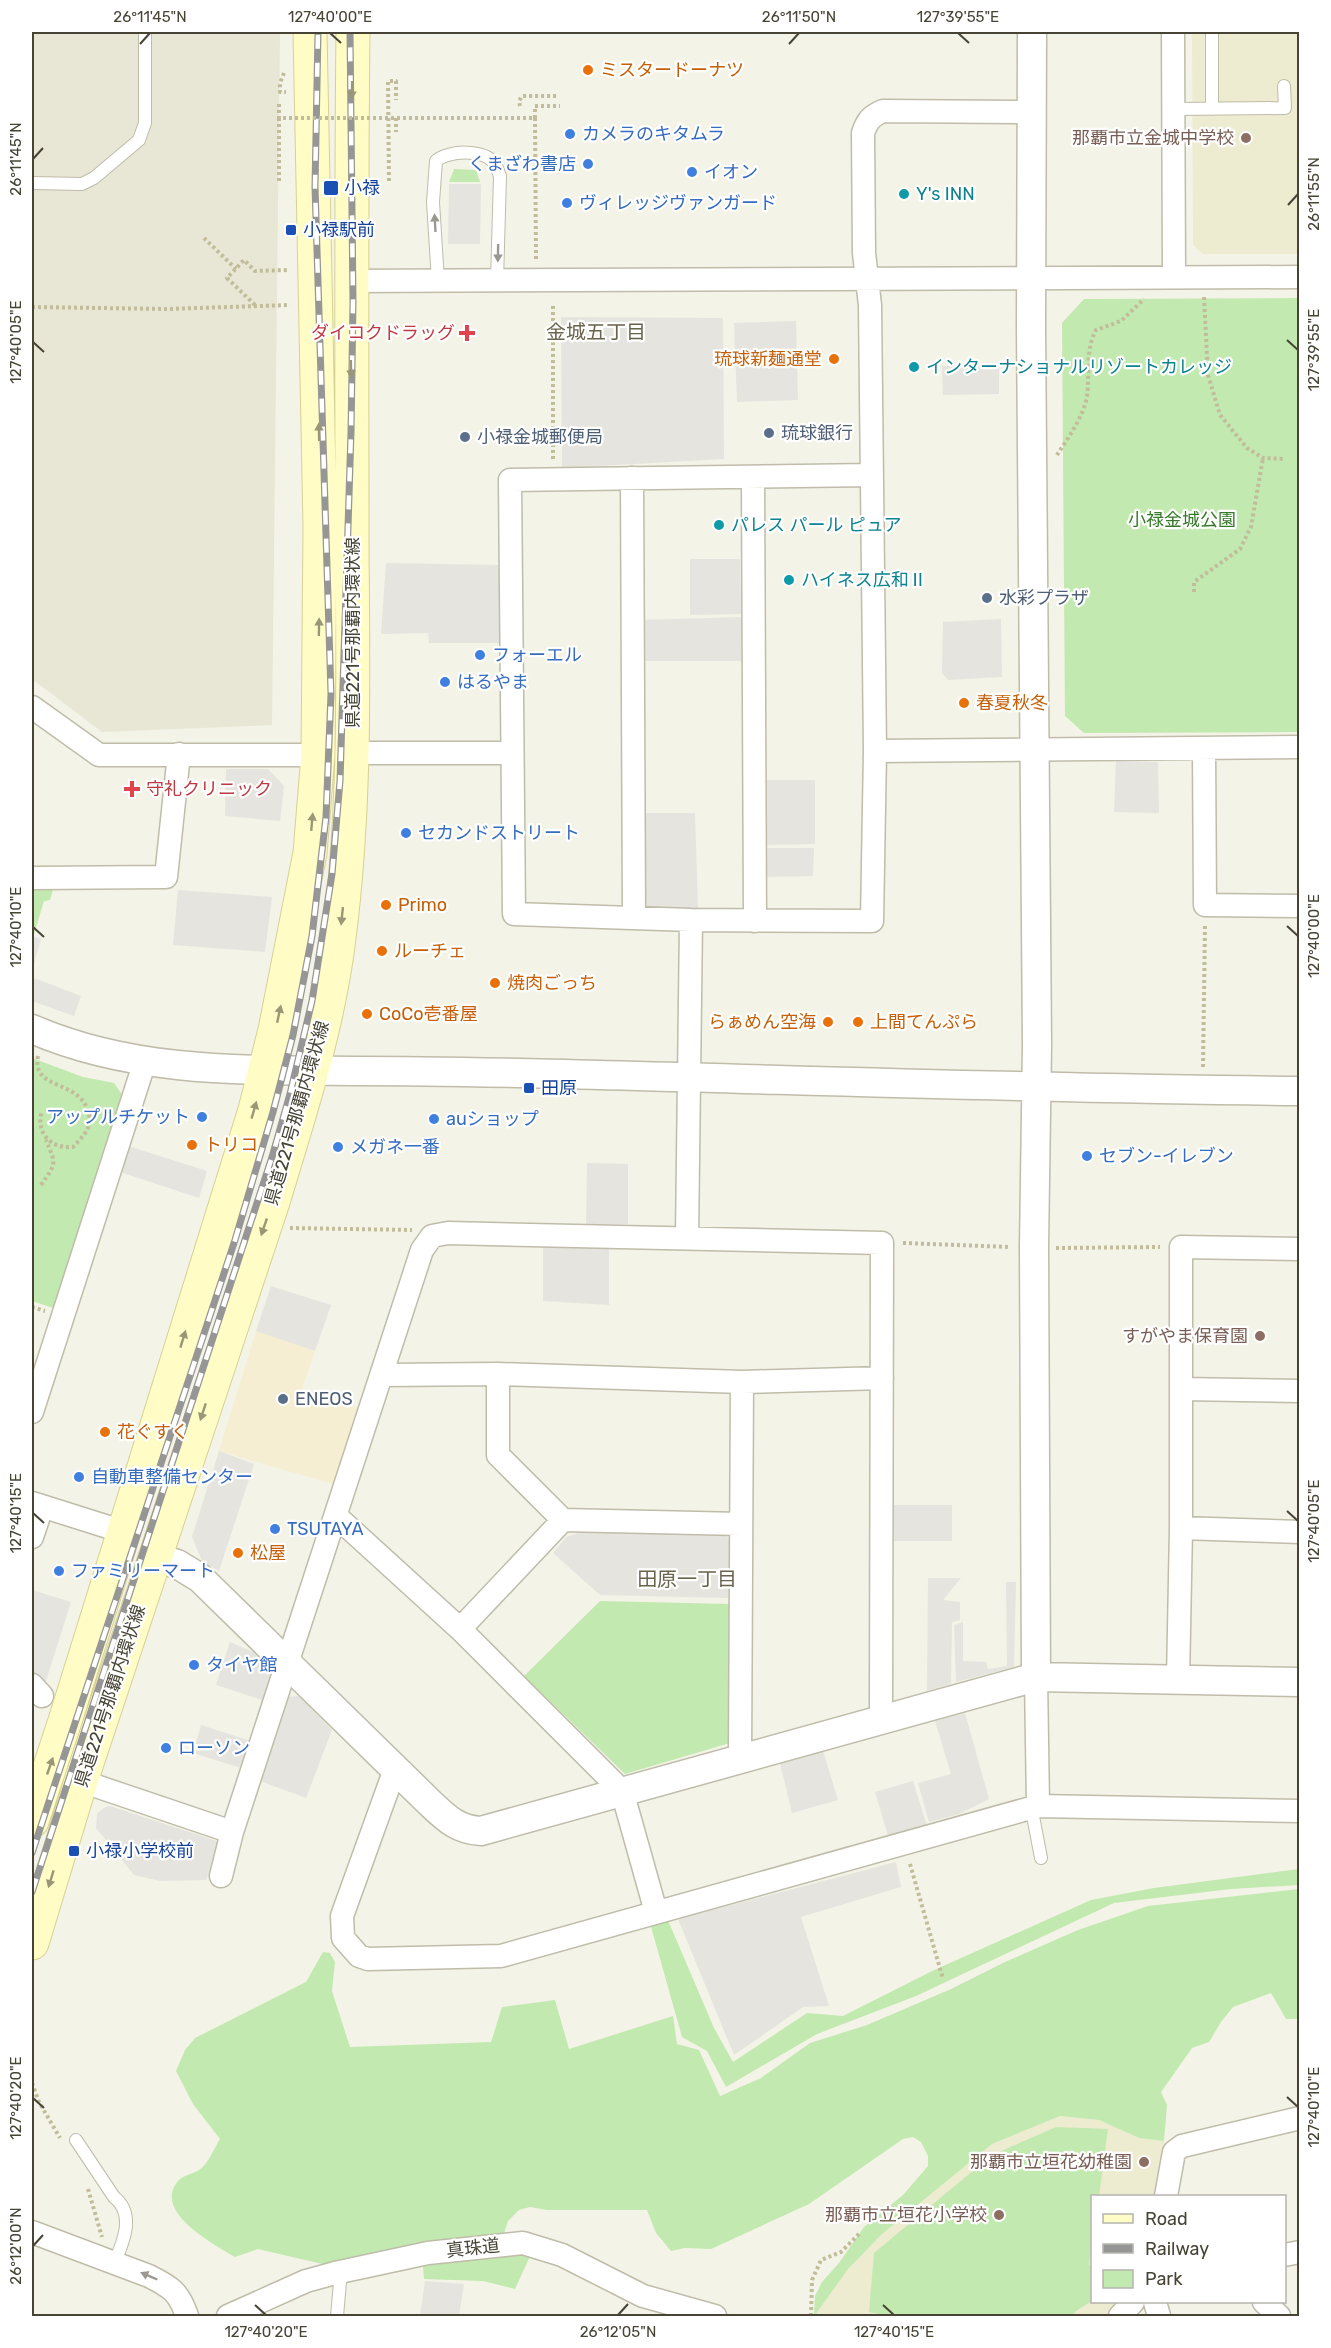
<svg xmlns="http://www.w3.org/2000/svg" width="1331" height="2348" viewBox="0 0 1331 2348" font-family="Rubik,'Noto Sans JP',sans-serif">
	<rect width="100%" height="100%" fill="#f4f3e7"/>
	<path fill="#e8e6d5" d="M32 32H280L272 725 102 732 32 679Z"/>
	<path fill="#f6eed2" d="M256 1331 315 1351 302 1389 359 1409 333 1484 219 1451Z"/>
	<path fill="#edebd0" d="M1192 32H1299V254H1203L1193 245Z
		M1060 2116 1099 2120 1139 2138 1164 2141 1157 2196H1092V2302H1119L1105 2316 814 2315 848 2269 882 2234 992 2144Z"/>
	<path fill="#c2e9af" d="M454 169 476 170 480 182H449Z
		M1299 298V732L1084 733 1065 716 1062 323 1084 299Z
		M32 890H53L50 900 44 901 34 934 32 933Z
		M32 1058 83 1077 114 1083 123 1096 53 1308 32 1301Z
		M600 1601 729 1604 730 1743 625 1774 524 1676Z
		M1299 1869V1885L1231 1889 1114 1903 916 1996 817 2034 726 2087 707 2051 682 2037 650 1923 667 1918 714 2028 733 2062 807 2013 843 2016 932 1971 1091 1900 1154 1888Z
		M1299 1889V2019H1286L1271 1993 1233 2007 1221 2022 1209 2042 1192 2048 1161 2092 1167 2105 1164 2141 1139 2138 1099 2120 1060 2116 992 2144 882 2234 848 2269 815 2315 820 2316H814L815 2296 822 2282 839 2263 864 2227 903 2195 928 2166V2156L921 2142 913 2137 903 2139 809 2204 711 2249 685 2248 671 2251 656 2233 647 2210H547L530 2207 519 2210 508 2221 500 2246 531 2254 515 2289 483 2281 424 2279 423 2265 348 2270 258 2249 235 2257C214 2244 152 2212 178 2181 183 2175 193 2174 199 2170 208 2165 214 2148 220 2139L193 2104 176 2071 185 2050 195 2038 306 1982 323 1952 330 1953 335 1962 332 1991 350 2047 491 2042 502 2007 555 2000 569 2049 673 2016 677 2044 699 2050 720 2096 761 2078 810 2043 867 2025 951 1989 1005 1962 1078 1930 1148 1906Z
		M1056 2127 1108 2129 1099 2196H1092V2241L1089 2265 1092 2266V2301L1076 2311 1072 2316H889L869 2312 874 2253 992 2155Z"/>
	<path fill="#e5e4df" d="M449 184H481L480 244H448Z
		M561 317 723 318 724 459 562 468Z
		M796 321 798 400 737 402 734 323Z
		M942 366H999V394L943 395Z
		M690 559H740L741 614 690 615Z
		M386 563 501 565 499 643H429L428 633 381 634Z
		M742 617V661H642L640 620Z
		M1001 619 1002 677 948 680 942 673 943 622Z
		M1116 761 1158 762 1159 813 1114 812Z
		M226 769H268L284 786 280 821 225 816Z
		M762 780H815V844L762 845Z
		M641 813H695L698 908H649L642 899Z
		M761 848H814L813 876 762 877Z
		M178 890 272 897 265 952 173 945Z
		M32 936 41 939 32 971Z
		M34 978 81 996 74 1016 32 1001Z
		M125 1145 207 1171 199 1198 117 1171Z
		M587 1163 628 1164V1224L586 1225Z
		M543 1244 609 1246V1305L543 1301Z
		M271 1286 331 1305 315 1351 256 1331Z
		M219 1451 254 1464 219 1571 202 1561 192 1537Z
		M891 1505H952V1541H890Z
		M578 1533H723L731 1540 728 1598 600 1595 553 1553 566 1537Z
		M928 1578H961L943 1600 960 1602V1620L952 1622 951 1684 927 1691Z
		M1006 1582H1016L1014 1667 956 1682 954 1625 963 1622V1661L986 1662 988 1669 1007 1666Z
		M32 1590 71 1602 45 1684 32 1671Z
		M230 1642 258 1654 268 1664 270 1676 262 1700 216 1685Z
		M299 1696 332 1730 306 1798 260 1781 287 1697Z
		M965 1713 989 1799 959 1814 929 1822 918 1783 951 1774 935 1721Z
		M201 1725 251 1741 241 1768 193 1753Z
		M823 1751 838 1800 792 1813 780 1763Z
		M913 1781 927 1826 889 1839 875 1792Z
		M110 1806 220 1842 206 1880 160 1881 134 1875 96 1828 97 1814 105 1807Z
		M896 1862 901 1887 801 1917 829 2006 803 2007 734 2055 678 1919Z
		M425 2281 464 2284 459 2316H420Z"/>
	<g fill="none" stroke-linecap="round" stroke-linejoin="round">
		<defs>
			<path id="service" d="M1212 32V109
				M1174 109 1285 108 1284 86
				M32 183 82 184 94 178 139 140 145 123V32
				M438 281 433 202 436 161C448 150 484 149 494 163 497 166 498 172 500 176L497 281
				M1038 1806 1033 1816 1041 1858
				M76 2140 114 2197C136 2214 123 2243 114 2264
				M337 2316 341 2271"/>
			<path id="minor" d="M1173 32 1174 277
				M350 281 1300 277
				M872 475 510 480 514 914 691 920 872 921 875 751 870 305 864 253 863 133C867 121 871 116 883 111L1031 112
				M632 478 634 918
				M753 478 755 921
				M32 707 99 755H318
				M1204 748 1205 905 1300 906
				M875 751 1300 747
				M353 753H511
				M32 878 166 877 179 754
				M687 1238 691 920
				M498 1374V1455L563 1520 741 1524
				M382 1375 498 1374 742 1382 882 1378
				M1182 1389 1300 1391
				M32 1412 145 1061
				M32 1503 124 1532
				M336 1516 460 1629 622 1791 656 1912
				M1181 1528 1300 1532
				M32 1537 42 1507
				M460 1629 563 1520
				M1036 1677 1038 1806
				M1178 1680 1181 1528V1247L1300 1249
				M32 1685 42 1696
				M740 1759 742 1382
				M395 1769 342 1916 343 1938 359 1956 368 1959 501 1956 1038 1806 1300 1811
				M81 1781 232 1832 422 1250 432 1236 448 1233 882 1243 881 1706 886 1719
				M221 1876 232 1832
				M1166 2196 1174 2152 1182 2146 1300 2118
				M32 2232 149 2276C171 2287 179 2292 187 2316
				M1284 2255 1300 2252
				M1155 2302 1159 2316
				M1264 2302 1279 2316
				M228 2316 306 2281 335 2273 428 2253 523 2243 562 2255 643 2296 715 2316
				M1120 2316 1133 2302"/>
			<path id="tertiary" d="M1032 32 1031 328 1037 1045 1034 1247 1036 1677
				M32 1029C136 1074 248 1070 359 1071 412 1071 466 1072 519 1073 779 1079 1039 1089 1300 1091
				M155 1557 177 1564 200 1578 429 1802C445 1817 457 1830 481 1831L1036 1677 1300 1682"/>
			<path id="secondary" d="M32 1821 65 1721 255 1110 275 1030 310 853 318 755 320 526 310 32
				M32 1943 81 1781 273 1202C299 1115 328 1029 339 938 356 806 353 674 352 541 352 371 351 202 353 32"/>
		</defs>
		<use href="#service" stroke="#bfbca9" stroke-width="14"/>
		<use href="#minor" stroke="#bfbca9" stroke-width="25"/>
		<use href="#tertiary" stroke="#bfbca9" stroke-width="31"/>
		<use href="#secondary" stroke="#d5d196" stroke-width="35"/>
		<path stroke="#c1bc9a" stroke-width="4" stroke-dasharray="3 3" stroke-linecap="butt" d="M284 73 280 83V92H286
			M520 106 519 101 522 96H558
			M279 118V182
			M396 118V132
			M535 118 536 260
			M389 181 388 81H396V100
			M204 238 236 269
			M1204 297 1208 375 1220 415 1247 448 1263 458 1285 459
			M255 305 227 278 244 260 255 271 289 270
			M553 306V460
			M32 307 167 309 290 305
			M1057 455C1068 438 1084 416 1087 396 1090 374 1085 350 1096 330L1121 321 1144 299
			M1194 592V582L1240 549 1251 527 1263 458
			M38 1056C31 1092 82 1078 89 1115 92 1129 82 1137 73 1147 51 1149 35 1133 42 1111
			M1203 1067 1205 924
			M41 1185C57 1162 56 1165 46 1140
			M290 1228 412 1230
			M903 1243 1010 1247
			M1056 1248 1160 1247
			M32 1307 45 1311
			M910 1864 943 1979
			M32 2083 39 2102 60 2138
			M88 2189 102 2237
			M811 2316 812 2280 821 2260 841 2252 859 2234"/>
		<use href="#service" stroke="#fff" stroke-width="12"/>
		<use href="#minor" stroke="#fff" stroke-width="22"/>
		<use href="#tertiary" stroke="#fff" stroke-width="28"/>
		<use href="#secondary" stroke="#fffdc5" stroke-width="33"/>
		<defs>
			<path id="rail" d="M32 1853 235 1240 273 1112 293 1035 312 936 326 817 331 694 315 187 318 32
				M32 1892 273 1154 290 1094 312 1001 332 874 340 781 351 432 353 302 350 32"/>
		</defs>
		<use href="#rail" stroke="#969696" stroke-width="7"/>
		<use href="#rail" stroke="#fff" stroke-width="4.5" stroke-dasharray="14" stroke-linecap="butt"/>
		<path stroke="#c1bc9a" stroke-width="4" stroke-dasharray="3 3" stroke-linecap="butt" d="M279 104V118H535V106H560"/>
	</g>
	<defs><path id="oneway-solid" d="M-6-.8H1V-3.2L6.5 0L1 3.2V.8H-6Z" transform="scale(1.5)"/></defs>
	<g fill="#9a9776">
		<use href="#oneway-solid" transform="translate(352 90) rotate(91)"/>
		<use href="#oneway-solid" transform="translate(351 369) rotate(89)"/>
		<use href="#oneway-solid" transform="translate(319 432) rotate(-91)"/>
		<use href="#oneway-solid" transform="translate(319 627) rotate(-89)"/>
		<use href="#oneway-solid" transform="translate(312 822) rotate(-85)"/>
		<use href="#oneway-solid" transform="translate(342 916) rotate(96)"/>
		<use href="#oneway-solid" transform="translate(279 1014) rotate(-78)"/>
		<use href="#oneway-solid" transform="translate(254 1110) rotate(-74)"/>
		<use href="#oneway-solid" transform="translate(264 1227) rotate(109)"/>
		<use href="#oneway-solid" transform="translate(183 1339) rotate(-73)"/>
		<use href="#oneway-solid" transform="translate(203 1412) rotate(108)"/>
		<use href="#oneway-solid" transform="translate(50 1766) rotate(-71)"/>
		<use href="#oneway-solid" transform="translate(51 1879) rotate(107)"/>
	</g>
	<g fill="#9a9890">
		<use href="#oneway-solid" transform="translate(435 223) rotate(-93)"/>
		<use href="#oneway-solid" transform="translate(498 253) rotate(91)"/>
		<use href="#oneway-solid" transform="translate(149 2276) rotate(-157)"/>
	</g>
	<path fill="none" stroke="#474436" stroke-width="2" d="M330 33 341 43M958 33 969 43M140 44 150 33M789 44 799 33M33 159 43 148M1288 205 1298 194M1287 340 1298 350M33 342 44 352M1287 926 1298 936M33 927 44 937M1287 1511 1298 1521M33 1513 44 1523M1287 2097 1298 2107M33 2098 44 2108M33 2246 43 2235M255 2305 266 2315M883 2305 894 2315M618 2315 628 2304"/>
	<g fill="#e8710a" stroke="#fff" stroke-width="2">
		<circle cx="588" cy="70" r="6"/>
		<circle cx="834" cy="359" r="6"/>
		<circle cx="964" cy="703" r="6"/>
		<circle cx="386" cy="905" r="6"/>
		<circle cx="382" cy="951" r="6"/>
		<circle cx="495" cy="983" r="6"/>
		<circle cx="367" cy="1014" r="6"/>
		<circle cx="828" cy="1022" r="6"/>
		<circle cx="858" cy="1022" r="6"/>
		<circle cx="192" cy="1145" r="6"/>
		<circle cx="105" cy="1432" r="6"/>
		<circle cx="238" cy="1553" r="6"/>
	</g>
	<g fill="#3f7fe0" stroke="#fff" stroke-width="2">
		<circle cx="570" cy="134" r="6"/>
		<circle cx="588" cy="164" r="6"/>
		<circle cx="692" cy="172" r="6"/>
		<circle cx="567" cy="203" r="6"/>
		<circle cx="480" cy="655" r="6"/>
		<circle cx="445" cy="682" r="6"/>
		<circle cx="406" cy="833" r="6"/>
		<circle cx="202" cy="1117" r="6"/>
		<circle cx="434" cy="1119" r="6"/>
		<circle cx="338" cy="1147" r="6"/>
		<circle cx="1087" cy="1156" r="6"/>
		<circle cx="79" cy="1477" r="6"/>
		<circle cx="275" cy="1529" r="6"/>
		<circle cx="59" cy="1571" r="6"/>
		<circle cx="194" cy="1665" r="6"/>
		<circle cx="166" cy="1748" r="6"/>
	</g>
	<g fill="#8d6e63" stroke="#fff" stroke-width="2">
		<circle cx="1246" cy="138" r="6"/>
		<circle cx="1260" cy="1336" r="6"/>
		<circle cx="1144" cy="2162" r="6"/>
		<circle cx="999" cy="2215" r="6"/>
	</g>
	<g fill="#1a4fb4" stroke="#fff" stroke-width="2">
		<rect x="323" y="180" width="16" height="16" rx="3"/>
		<rect x="285" y="224" width="12" height="12" rx="3"/>
		<rect x="523" y="1082" width="12" height="12" rx="3"/>
		<rect x="68" y="1845" width="12" height="12" rx="3"/>
	</g>
	<g fill="#0f9aa8" stroke="#fff" stroke-width="2">
		<circle cx="904" cy="194" r="6"/>
		<circle cx="914" cy="367" r="6"/>
		<circle cx="719" cy="525" r="6"/>
		<circle cx="789" cy="580" r="6"/>
	</g>
	<g fill="#e0444e" stroke="#fff" stroke-width="2">
		<path d="M464 324h6v6h6v6h-6v6h-6v-6h-6v-6h6z"/>
		<path d="M129 780h6v6h6v6h-6v6h-6v-6h-6v-6h6z"/>
	</g>
	<g fill="#5c6f8a" stroke="#fff" stroke-width="2">
		<circle cx="769" cy="433" r="6"/>
		<circle cx="465" cy="437" r="6"/>
		<circle cx="987" cy="598" r="6"/>
		<circle cx="283" cy="1399" r="6"/>
	</g>
	<g text-anchor="middle" stroke-width="4.5" stroke-linejoin="round" paint-order="stroke">
		<g font-size="18" fill="#c56008" stroke="#fff" text-anchor="start">
			<text x="600" y="76">ミスタードーナツ</text>
			<text x="822" y="365" text-anchor="end">琉球新麺通堂</text>
			<text x="976" y="709">春夏秋冬</text>
			<text x="398" y="911">Primo</text>
			<text x="394" y="957">ルーチェ</text>
			<text x="507" y="989">焼肉ごっち</text>
			<text x="379" y="1020">CoCo壱番屋</text>
			<text x="816" y="1028" text-anchor="end">らぁめん空海</text>
			<text x="870" y="1028">上間てんぷら</text>
			<text x="204" y="1151">トリコ</text>
			<text x="117" y="1438">花ぐすく</text>
			<text x="250" y="1559">松屋</text>
		</g>
		<g font-size="18" fill="#366cbe" stroke="#fff" text-anchor="start">
			<text x="582" y="140">カメラのキタムラ</text>
			<text x="576" y="170" text-anchor="end">くまざわ書店</text>
			<text x="704" y="178">イオン</text>
			<text x="579" y="209">ヴィレッジヴァンガード</text>
			<text x="492" y="661">フォーエル</text>
			<text x="457" y="688">はるやま</text>
			<text x="418" y="839">セカンドストリート</text>
			<text x="190" y="1123" text-anchor="end">アップルチケット</text>
			<text x="446" y="1125">auショップ</text>
			<text x="350" y="1153">メガネ一番</text>
			<text x="1099" y="1162">セブン-イレブン</text>
			<text x="91" y="1483">自動車整備センター</text>
			<text x="287" y="1535">TSUTAYA</text>
			<text x="71" y="1577">ファミリーマート</text>
			<text x="206" y="1671">タイヤ館</text>
			<text x="178" y="1754">ローソン</text>
		</g>
		<g font-size="18" fill="#785e54" stroke="#fff" text-anchor="end">
			<text x="1234" y="144">那覇市立金城中学校</text>
			<text x="1248" y="1342">すがやま保育園</text>
			<text x="1132" y="2168">那覇市立垣花幼稚園</text>
			<text x="987" y="2221">那覇市立垣花小学校</text>
		</g>
		<g font-size="18" fill="#164399" stroke="#fff" text-anchor="start">
			<text x="344" y="194">小禄</text>
			<text x="303" y="236">小禄駅前</text>
			<text x="541" y="1094">田原</text>
			<text x="86" y="1857">小禄小学校前</text>
		</g>
		<g font-size="18" fill="#0d838f" stroke="#fff" text-anchor="start">
			<text x="916" y="200">Y's INN</text>
			<text x="926" y="373">インターナショナルリゾートカレッジ</text>
			<text x="731" y="531">パレス パール ピュア</text>
			<text x="801" y="586">ハイネス広和Ⅱ</text>
		</g>
		<g font-size="18" fill="#be3a42" stroke="#fff" text-anchor="end">
			<text x="455" y="339">ダイコクドラッグ</text>
			<text x="146" y="795" text-anchor="start">守礼クリニック</text>
		</g>
		<g font-size="18" fill="#4e5e75" stroke="#fff" text-anchor="start">
			<text x="781" y="439">琉球銀行</text>
			<text x="477" y="443">小禄金城郵便局</text>
			<text x="999" y="604">水彩プラザ</text>
			<text x="295" y="1405">ENEOS</text>
		</g>
		<g font-size="18" fill="#357a28" stroke="#fff">
			<text x="1182" y="526">小禄金城公園</text>
		</g>
		<g font-size="18" fill="#474436" stroke="#fff">
			<text transform="translate(353 633) rotate(-90)" y="6">県道221号那覇内環状線</text>
			<text transform="translate(297 1113) rotate(-74)" y="6">県道221号那覇内環状線</text>
			<text transform="translate(110 1696) rotate(-72)" y="6">県道221号那覇内環状線</text>
			<text transform="translate(473 2248) rotate(-6)" y="6">真珠道</text>
		</g>
		<g font-size="20" fill="#6a644d" stroke="#fff">
			<text x="596" y="339">金城五丁目</text>
			<text x="687" y="1586">田原一丁目</text>
		</g>
	</g>
	<rect width="1331" height="2348" fill="none" stroke="#ffffff" stroke-width="66"/>
	<rect x="1091" y="2195" width="195" height="108" fill="#ffffff" stroke="#b5b4af" stroke-width="1.5"/>
	<rect x="1103" y="2214" width="30" height="9" fill="#fffdc5" stroke="#b5b4af" stroke-width="1.5"/>
	<text x="1145" y="2225" font-size="18" fill="#474436">Road</text>
	<rect x="1103" y="2244" width="30" height="9" fill="#969696" stroke="#b5b4af" stroke-width="1.5"/>
	<text x="1145" y="2255" font-size="18" fill="#474436">Railway</text>
	<rect x="1103" y="2270" width="30" height="18" fill="#c2e9af" stroke="#b5b4af" stroke-width="1.5"/>
	<text x="1145" y="2285" font-size="18" fill="#474436">Park</text>
	<rect x="33" y="33" width="1265" height="2282" fill="none" stroke="#474436" stroke-width="2"/>
	<g font-size="15" text-anchor="middle" fill="#474436">
		<text x="150" y="22">26°11'45"N</text>
		<text x="330" y="22">127°40'00"E</text>
		<text x="799" y="22">26°11'50"N</text>
		<text x="958" y="22">127°39'55"E</text>
		<text transform="translate(16 159) rotate(-90)" y="5">26°11'45"N</text>
		<text transform="translate(1314 194) rotate(-90)" y="5">26°11'55"N</text>
		<text transform="translate(16 342) rotate(-90)" y="5">127°40'05"E</text>
		<text transform="translate(1314 350) rotate(-90)" y="5">127°39'55"E</text>
		<text transform="translate(16 927) rotate(-90)" y="5">127°40'10"E</text>
		<text transform="translate(1314 936) rotate(-90)" y="5">127°40'00"E</text>
		<text transform="translate(16 1513) rotate(-90)" y="5">127°40'15"E</text>
		<text transform="translate(1314 1521) rotate(-90)" y="5">127°40'05"E</text>
		<text transform="translate(16 2098) rotate(-90)" y="5">127°40'20"E</text>
		<text transform="translate(1314 2107) rotate(-90)" y="5">127°40'10"E</text>
		<text transform="translate(16 2246) rotate(-90)" y="5">26°12'00"N</text>
		<text x="266" y="2337">127°40'20"E</text>
		<text x="618" y="2337">26°12'05"N</text>
		<text x="894" y="2337">127°40'15"E</text>
	</g>
</svg>
